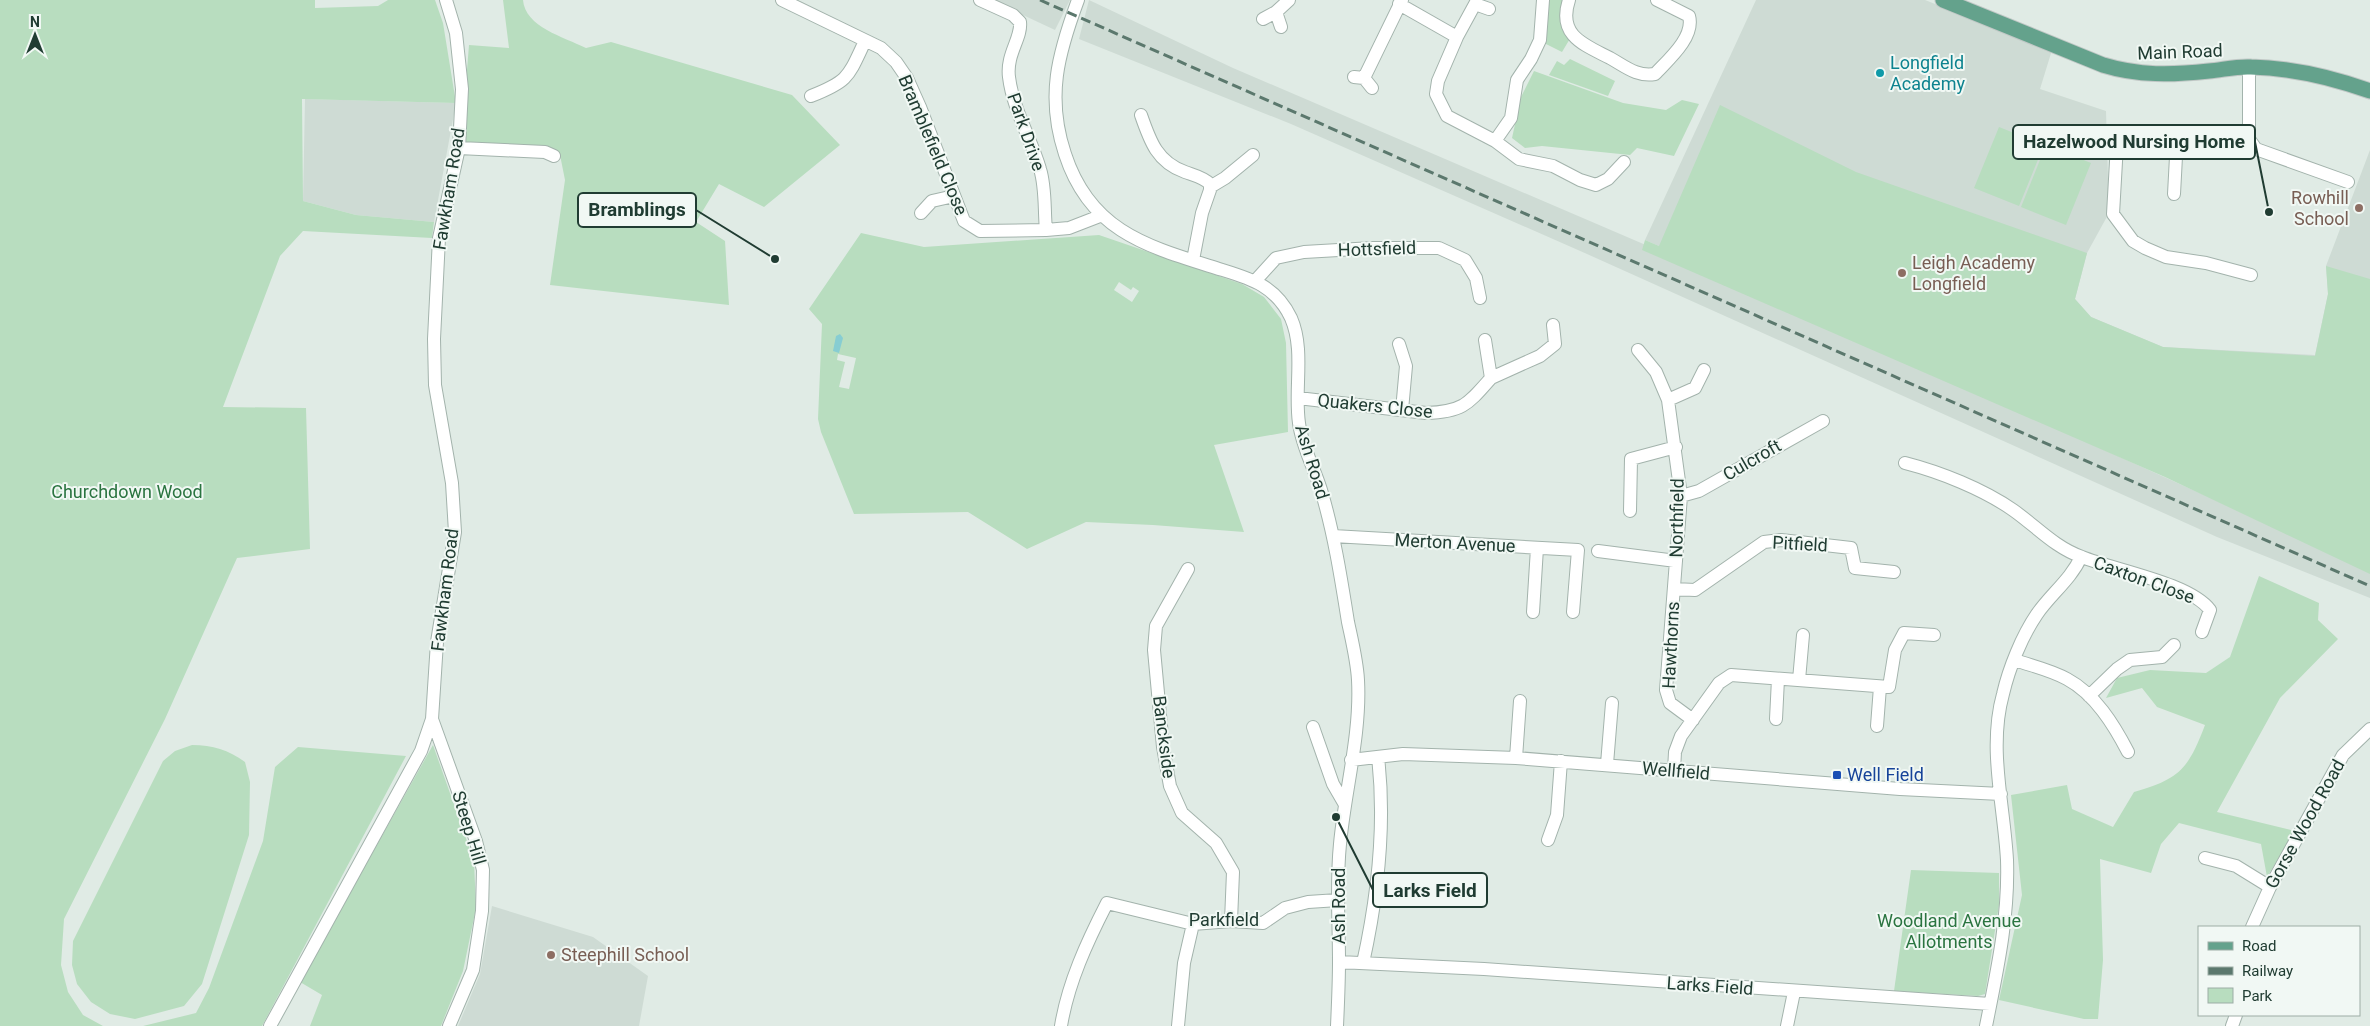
<svg xmlns="http://www.w3.org/2000/svg" width="2370" height="1026" viewBox="0 0 2370 1026" font-family="Roboto,sans-serif">
	<rect width="100%" height="100%" fill="#e0ebe5"/>
	<path fill="#cedbd4" d="M991 0H1070L1055 30Z
		M1089 0 1233 68 1746 288 2370 570V598L2217 537 1587 254 1291 124 1079 39Z
		M1756 0H1925L2052 50 2040 89 2106 111 2109 213 2087 253 2075 299 2091 317 2163 347 2315 355 2328 294 2326 266 2370 150V556L1645 240Z
		M305 99 456 103 434 222 356 215 303 201Z
		M492 906 593 937 648 976 639 1026H458L480 974Z"/>
	<path fill="#b8ddbf" fill-rule="evenodd" d="M0 0H315V8L378 6 388 0H435L443 23 456 103 302 99 303 201 356 215 434 222 432 238 303 231 280 256 223 407 306 408 310 549 237 558 165 719 64 919 61 965 68 992 83 1015 103 1026H0Z
		M503 0H523C525 27 564 37 586 48L611 42 792 95 840 145 764 207 719 184 696 222 725 241 729 305 550 285 565 180 560 155 547 148 465 142 463 119 469 45 509 48Z
		M1548 0H1566L1571 37 1562 52 1542 42Z
		M1570 59 1615 81 1608 96 1549 75 1557 61 1564 65Z
		M1534 71 1623 103 1666 110 1682 100 1699 104 1674 156 1637 148 1630 155 1542 146 1525 148 1512 138 1521 97Z
		M1720 105 1856 172 2087 253 2075 299 2091 317 2163 347 2315 356 2328 294 2326 266 2370 279V574L2165 477 1642 250 1645 240 1659 246Z
		M1999 127 2044 145 2019 206 1974 188Z
		M2046 145 2091 163 2066 225 2021 207Z
		M861 233 924 247 1099 235 1242 284 1264 297 1281 319 1286 343 1288 432 1214 445 1244 532 1153 525 1086 522 1027 549 968 512 854 514 821 432 818 419 822 324 809 309ZM1119 282 1131 290 1133 287 1139 291 1132 302 1114 290ZM838 354 856 358 849 389 839 387 845 362 837 360Z
		M2259 576 2319 603 2318 620 2338 639 2280 698 2217 812 2295 831 2267 877 2261 844 2179 823 2161 844 2151 873 2100 859 2103 960 2098 1019H2084L1999 1000 2022 895 2011 795 2067 785 2072 809 2113 827 2134 792C2179 779 2188 770 2205 725L2157 707 2142 688 2106 698 2117 678 2150 670 2206 673 2230 657Z
		M192 745C213 745 228 750 245 762L250 782 249 835 202 984 184 1006 135 1019 110 1014 91 1002 77 984 72 965 73 941 163 761 175 751Z
		M433 745 474 861 476 908 463 971 441 1026H310L322 995 300 982Z
		M298 747 406 756 262 1026H143L196 1013 209 988 263 841 275 767Z
		M1911 870 1999 873V905L1985 994 1978 996 1894 991Z"/>
	<path fill="#87cdd2" d="M840 334 843 338 839 353 833 351 836 336Z"/>
	<g fill="none" stroke-linecap="round" stroke-linejoin="round">
		<defs>
			<path id="minor" d="M782 0 881 48 896 62 907 78 920 107 964 221 980 231 1046 230 1069 228 1100 216
				M980 0 1013 15 1020 22C1022 38 1006 54 1009 77 1013 110 1031 138 1040 169 1046 188 1044 210 1046 230
				M1078 0C1058 54 1046 97 1065 154 1090 231 1146 246 1216 268 1248 278 1275 284 1291 318 1305 350 1294 389 1299 423 1302 447 1314 467 1321 490 1334 533 1341 578 1348 622 1352 641 1357 661 1358 680 1361 734 1345 790 1340 844 1336 883 1339 922 1339 961 1339 983 1338 1004 1337 1026
				M1569 0C1557 36 1585 45 1610 58 1626 67 1637 77 1655 74 1668 60 1695 37 1689 16L1657 0
				M1399 4 1457 37
				M1489 9 1475 4 1457 37 1438 81 1436 94 1447 116 1495 141 1519 159 1553 166 1580 180 1596 185 1608 179 1624 162
				M1276 12 1281 27
				M1263 19 1276 12 1289 0
				M2249 67V139L2256 149 2348 182
				M1354 77 1364 78 1372 88
				M1364 78 1402 0
				M811 96C849 81 848 77 865 41
				M1141 115C1150 141 1157 162 1185 172 1193 175 1203 177 1210 184V190L1202 213 1193 260
				M2249 139H2125L2117 144 2113 214 2133 241 2145 248 2166 257 2206 263 2251 275
				M1495 141 1511 118 1517 80 1531 59 1540 40 1543 0
				M459 148 545 152 554 156
				M1210 187 1225 178 1253 155
				M2174 194 2177 138
				M921 213 932 201 954 196
				M1256 280 1276 258 1304 252 1373 248H1439L1465 260 1476 278 1480 298
				M1399 344 1406 366 1402 410
				M1638 350 1656 372 1668 400 1681 496 1666 690 1670 703 1693 720
				M1491 378 1540 356 1555 344 1553 325
				M1298 398 1426 413C1463 412 1468 404 1491 378L1485 340
				M1668 400 1695 388 1704 370
				M1905 463C1940 472 1983 489 2013 510 2036 526 2054 547 2082 557 2114 570 2190 583 2210 610L2202 632
				M1681 496 1699 491 1823 421
				M1630 511 1631 459 1676 447
				M1333 536 1578 550 1573 612
				M1598 551 1676 561
				M1188 569 1156 626 1154 650 1163 747 1170 786 1182 813 1216 843 1233 872 1231 921
				M1674 589 1695 590 1764 542 1781 540 1851 548 1855 568 1894 572
				M1533 612 1537 548
				M2015 660C2032 666 2051 670 2067 679 2095 694 2114 725 2128 752
				M1799 680 1803 635
				M2089 696 2117 669 2130 660 2162 657 2174 645
				M432 719 476 841 483 870 482 911 473 970 449 1026
				M1776 719 1778 679
				M1877 726 1880 687
				M1313 727 1333 784 1344 803
				M1516 758 1520 701
				M1351 760 1403 754 1516 758 1900 789 2001 794
				M1607 764 1612 703
				M1674 771 1675 752 1681 736 1719 683 1731 675 1889 687 1895 650 1904 633 1934 635
				M1548 840 1557 815 1561 761
				M2205 858 2236 866 2270 887
				M2252 927 2270 887 2343 755 2370 729
				M1339 962 1484 969 1990 1004
				M1363 963C1378 895 1386 826 1378 757
				M270 1026 421 751 432 719 437 642 455 532 452 483 435 385 434 339 439 238 459 148 462 89 456 33 446 0
				M1061 1026C1068 983 1087 942 1107 903L1193 924 1231 921 1263 923 1285 908 1308 902 1338 900
				M1178 1026 1184 963 1193 924
				M1787 1026 1794 992
				M1986 1026C1997 971 2009 917 2007 860 2004 805 1988 748 2003 694 2009 668 2022 636 2037 614 2051 594 2071 579 2081 557
				M2232 1026 2236 1015"/>
			<path id="major" d="M1943 0 2103 65C2139 76 2172 75 2209 71 2222 70 2237 66 2251 67 2292 68 2331 77 2370 91"/>
		</defs>
		<use href="#minor" stroke="#a3b3ac" stroke-width="14"/>
		<use href="#major" stroke="#c1c8c6" stroke-width="17"/>
		<use href="#minor" stroke="#fff" stroke-width="12"/>
		<use href="#major" stroke="#64a28c" stroke-width="15"/>
		<path stroke="#5b786d" stroke-width="3" stroke-dasharray="10 5" stroke-linecap="butt" d="M1040 0 2370 586"/>
	</g>
	<circle fill="#0f9aa8" stroke="#f1f8f4" stroke-width="2" cx="1880" cy="73" r="5"/>
	<g fill="#8d6e63" stroke="#f1f8f4" stroke-width="2">
		<circle cx="2359" cy="208" r="5"/>
		<circle cx="1902" cy="273" r="5"/>
		<circle cx="551" cy="955" r="5"/>
	</g>
	<rect fill="#1a4fb4" stroke="#f1f8f4" stroke-width="2" x="1832" y="770" width="10" height="10" rx="2.5"/>
	<g text-anchor="middle" stroke-width="4" stroke-linejoin="round" paint-order="stroke">
		<g font-size="18" fill="#203c32" stroke="#f1f8f4">
			<text transform="translate(2180 52) rotate(-2)" y="6">Main Road</text>
			<text transform="translate(1026 132) rotate(71)" y="6">Park Drive</text>
			<text transform="translate(933 145) rotate(67)" y="6">Bramblefield Close</text>
			<text transform="translate(449 189) rotate(-81)" y="6">Fawkham Road</text>
			<text transform="translate(1377 249) rotate(-2)" y="6">Hottsfield</text>
			<text transform="translate(1375 406) rotate(6)" y="6">Quakers Close</text>
			<text transform="translate(1752 460) rotate(-30)" y="6">Culcroft</text>
			<text transform="translate(1312 462) rotate(73)" y="6">Ash Road</text>
			<text transform="translate(1677 518) rotate(-89)" y="6">Northfield</text>
			<text transform="translate(1455 543) rotate(3)" y="6">Merton Avenue</text>
			<text transform="translate(1800 544) rotate(3)" y="6">Pitfield</text>
			<text transform="translate(2144 580) rotate(20)" y="6">Caxton Close</text>
			<text transform="translate(445 590) rotate(-83)" y="6">Fawkham Road</text>
			<text transform="translate(1671 645) rotate(-87)" y="6">Hawthorns</text>
			<text transform="translate(1164 737) rotate(83)" y="6">Banckside</text>
			<text transform="translate(1676 771) rotate(5)" y="6">Wellfield</text>
			<text transform="translate(2305 824) rotate(-61)" y="6">Gorse Wood Road</text>
			<text transform="translate(469 828) rotate(73)" y="6">Steep Hill</text>
			<text transform="translate(1339 906) rotate(-90)" y="6">Ash Road</text>
			<text x="1224" y="926">Parkfield</text>
			<text transform="translate(1710 986) rotate(4)" y="6">Larks Field</text>
		</g>
		<g font-size="18" fill="#0d838f" stroke="#f1f8f4" text-anchor="start">
			<text x="1890" y="69">Longfield<tspan x="1890" dy="21">Academy</tspan></text>
		</g>
		<g font-size="18" fill="#785e54" stroke="#f1f8f4" text-anchor="start">
			<text x="2349" y="204" text-anchor="end">Rowhill<tspan x="2349" dy="21">School</tspan></text>
			<text x="1912" y="269">Leigh Academy<tspan x="1912" dy="21">Longfield</tspan></text>
			<text x="561" y="961">Steephill School</text>
		</g>
		<g font-size="18" fill="#2a7440" stroke="#f1f8f4">
			<text x="127" y="498">Churchdown Wood</text>
			<text x="1949" y="927">Woodland Avenue<tspan x="1949" dy="21">Allotments</tspan></text>
		</g>
		<g font-size="18" fill="#164399" stroke="#f1f8f4" text-anchor="start">
			<text x="1847" y="781">Well Field</text>
		</g>
	</g>
	<path fill="none" stroke="#203c32" stroke-width="2" d="M2269 212L2255 142M775 259L696 210M1336 817L1373 890"/>
	<g fill="#203c32" stroke="#f1f8f4" stroke-width="2">
		<circle cx="2269" cy="212" r="5"/>
		<circle cx="775" cy="259" r="5"/>
		<circle cx="1336" cy="817" r="5"/>
	</g>
	<g fill="#f1f8f4" stroke="#203c32" stroke-width="2">
		<rect x="2013" y="125" width="242" height="34" rx="5"/>
		<rect x="578" y="193" width="118" height="34" rx="5"/>
		<rect x="1373" y="873" width="114" height="34" rx="5"/>
	</g>
	<g font-size="19" text-anchor="middle" font-weight="bold" fill="#203c32">
		<text x="2134" y="148">Hazelwood Nursing Home</text>
		<text x="637" y="216">Bramblings</text>
		<text x="1430" y="897">Larks Field</text>
	</g>
	<rect x="2198" y="926" width="162" height="90" fill="#f1f8f4" stroke="#9dada6"/>
	<rect x="2208" y="942" width="25" height="8" fill="#64a28c" stroke="#9dada6"/>
	<text x="2242" y="951" font-size="15" fill="#203c32">Road</text>
	<rect x="2208" y="967" width="25" height="8" fill="#5b786d" stroke="#9dada6"/>
	<text x="2242" y="976" font-size="15" fill="#203c32">Railway</text>
	<rect x="2208" y="988" width="25" height="15" fill="#b8ddbf" stroke="#9dada6"/>
	<text x="2242" y="1001" font-size="15" fill="#203c32">Park</text>
	<g transform="translate(35 35)" stroke="#f1f8f4" stroke-width="4" paint-order="stroke">
	<path d="M0-4L9 19L0 12L-9 19Z" fill="#203c32"/>
	<text y="-8" font-size="14" font-weight="bold" text-anchor="middle" fill="#203c32">N</text>
	</g>
</svg>
